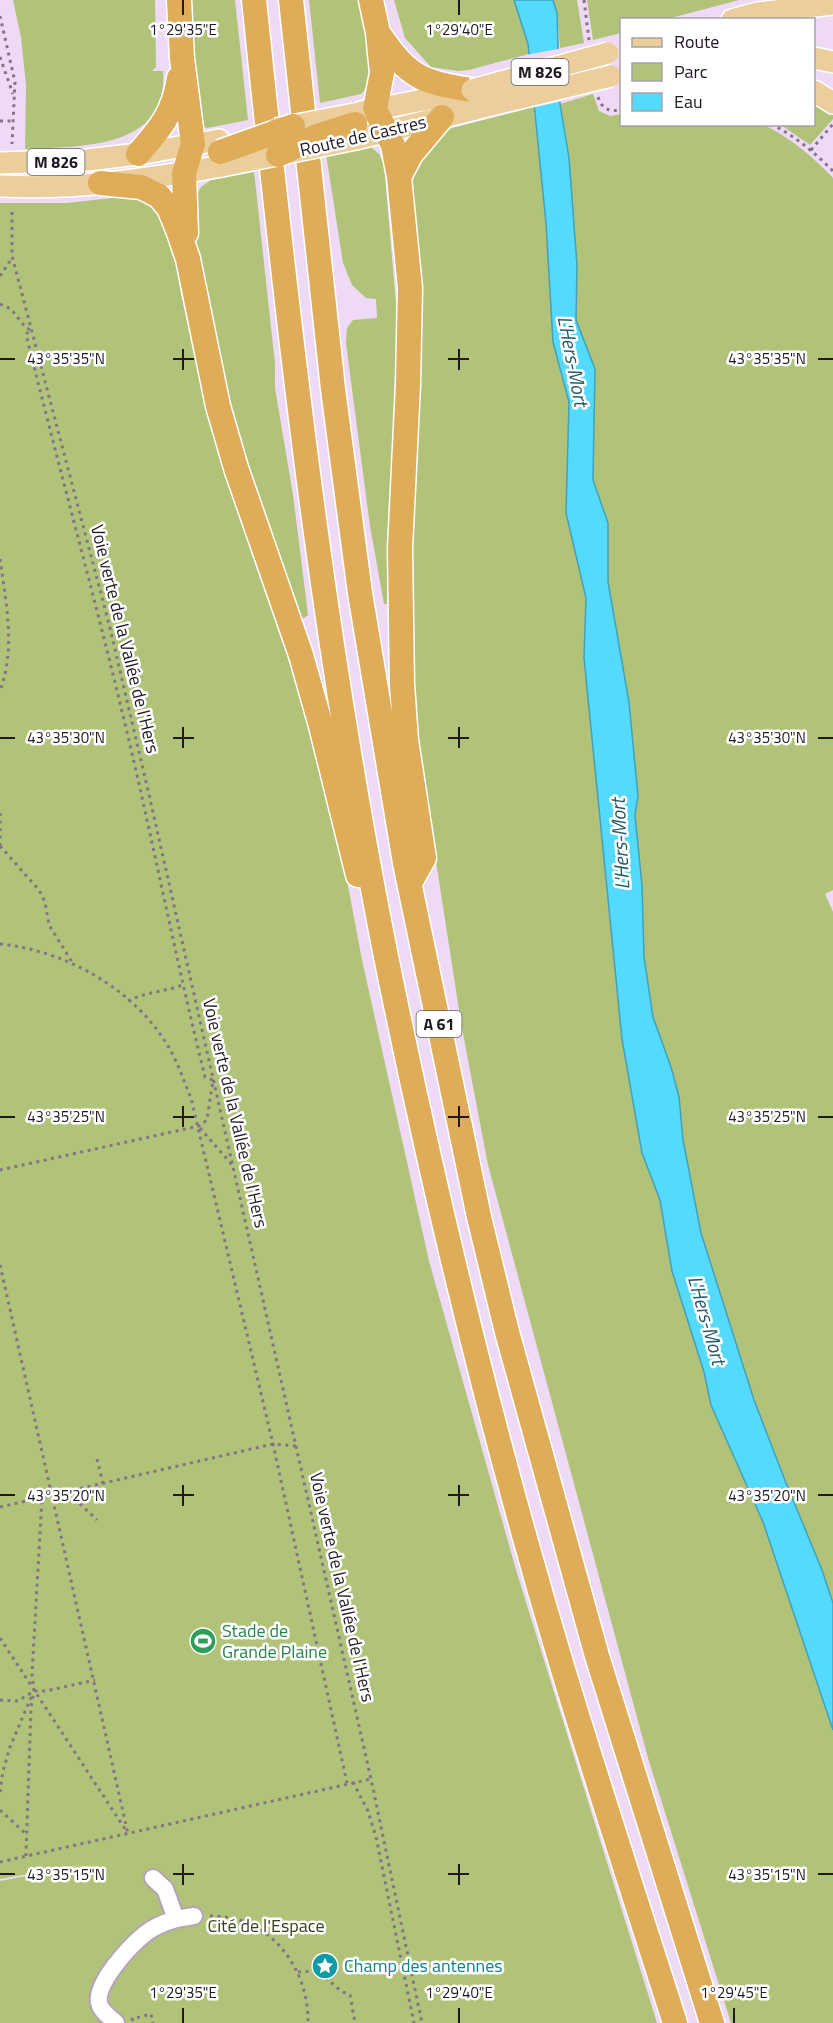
<svg xmlns="http://www.w3.org/2000/svg" width="833" height="2023" viewBox="0 0 833 2023" font-family="'Titillium Web',sans-serif">
	<rect width="100%" height="100%" fill="#efdaf6"/>
	<path fill="#b0c378" d="M13 0H155L156 67 152 71H163C169 150 80 146 25 149L26 85 21 37Z
		M189 0H235L248 120 207 128 201 126 198 120Z
		M309 0H358C364 25 382 75 361 94L320 103Z
		M394 0H514L528 44 529 54 469 70 458 71 431 67 405 38Z
		M553 0H577L584 43 560 48 557 13Z
		M587 0H739L667 19 622 20 621 33 593 40Z
		M593 94 599 111 610 116 621 114 622 124 764 125C791 138 812 156 833 178V890L825 894 833 912V1603L822 1570 786 1483 754 1400 701 1233 683 1140 679 1097 671 1067 653 1017 644 957 642 886 635 815 638 796 629 702 608 582V523L593 480 595 369 576 320 577 265 569 158 560 104Z
		M814 101 833 113V119L810 145 781 125 814 124Z
		M534 107 546 223 553 342 569 402 566 513 586 598 584 658 642 1153 660 1200 672 1271 704 1372 711 1405 763 1522 833 1730V2023H731L648 1758 611 1621 488 1165 461 1023 419 751 414 699 411 586 412 191 415 163 434 138 452 128Z
		M371 147 379 154 384 165 397 315 387 604H384L370 526 346 343 347 328 353 320 377 318 376 299 366 298 352 285 343 263 326 154Z
		M254 171 275 364V388L293 495 308 615 304 618 299 619 229 414 209 319 194 229 196 197 201 187 211 180Z
		M131 196 140 198 158 210 173 244 181 294 208 417 302 688 343 859 362 960 429 1261 516 1570 657 2023H0V1881L88 1864 0 1879V203H67Z"/>
	<path fill="#54dafd" stroke="#44a0bb" stroke-width="1.5" d="M514 0H553L557 13 560 104 569 158 577 265 576 320 595 369 593 480 608 523V582L629 702 638 796 635 815 642 886 644 957 653 1017 671 1067 679 1097 683 1140 701 1233 754 1400 786 1483 822 1570 833 1603V1730L763 1522 711 1405 704 1372 672 1271 660 1200 642 1153 622 1039 584 658 586 598 566 513 569 402 553 342 546 223 528 44Z"/>
	<path fill="#efdaf6" d="M563 48V101L531 108 526 55Z"/>
	<g fill="none" stroke-linecap="round" stroke-linejoin="round">
		<defs>
			<path id="minor" d="M176 1919 194 1916
				M116 2023C111 2018 103 2013 100 2006 91 1986 132 1944 146 1933 155 1926 166 1922 176 1919L165 1889 153 1878"/>
			<path id="major" d="M732 20 758 13 833 4
				M814 58 833 62
				M814 91 833 103
				M361 112 469 91
				M356 139 475 109
				M0 163 87 160 138 154 219 140
				M0 186C74 190 149 179 222 166"/>
			<path id="highway" d="M179 0 182 58 193 144 184 173 186 233
				M254 0C289 337 327 678 397 1010 443 1230 497 1450 562 1666 598 1785 637 1904 675 2023
				M291 0 333 389 360 593 405 863 479 1217 507 1332 597 1656 712 2023
				M371 0 378 33 382 73 375 109 393 145 399 177
				M379 34C409 78 421 82 472 90
				M138 154C160 129 174 113 179 78
				M100 183 141 187 159 196 169 208 178 230 188 259 218 406 236 468 301 655 321 726 358 875
				M410 883 424 858 406 740 402 684 400 549 408 385 410 288 399 177 411 154 442 117"/>
		</defs>
		<use href="#minor" stroke="#b7a2bc" stroke-width="20"/>
		<use href="#major" stroke="#fff" stroke-width="24"/>
		<use href="#highway" stroke="#fff" stroke-width="27"/>
		<path stroke="#837487" stroke-width="3" stroke-dasharray="3 4.5" stroke-linecap="butt" d="M584 0 589 40
			M0 16 15 82 12 144
			M0 57 13 94
			M598 97C602 109 609 112 622 110
			M0 121H12
			M771 124C795 136 814 152 833 171
			M811 150 833 124
			M12 212V256L110 628 150 799 371 1779 422 2023
			M0 276 12 258
			M0 304 11 309 26 328 31 330 26 334C63 485 105 633 139 784 161 882 181 980 205 1077L213 1080 207 1120 199 1126 0 1170
			M0 559C6 603 16 648 0 691
			M0 813V846
			M0 846 39 890 45 902 49 925 72 962
			M0 944C69 951 140 992 173 1055 180 1069 185 1084 191 1098L273 1444 347 1783
			M128 1001C145 992 164 992 182 985
			M200 1128 233 1166
			M0 1265 128 1834
			M97 1459 103 1484
			M72 1491 77 1501 97 1520
			M0 1507 273 1444 297 1446
			M0 1638 127 1832
			M0 1700 18 1701 34 1691H46L95 1680
			M353 1782 368 1811 376 1837 414 2023
			M0 1792 3 1771 10 1747 32 1695
			M0 1810 25 1833
			M26 1856 31 1707 34 1691 32 1675 42 1498
			M0 1862 371 1779
			M210 1916C269 1915 309 1967 308 2023
			M298 1972 318 1971 341 1991 350 1995 355 2023
			M133 2021 132 2019 151 2014 153 2023"/>
		<use href="#minor" stroke="#fff" stroke-width="16"/>
		<use href="#major" stroke="#ecce9c" stroke-width="21"/>
		<use href="#highway" stroke="#dfad5a" stroke-width="24"/>
		<defs>
			<path id="major-bridge" d="M472 90 608 53
				M475 109 611 76
				M276 129 354 114
				M222 166 356 139"/>
			<path id="highway-bridge" d="M220 152 293 126
				M278 155 317 136 355 124"/>
		</defs>
		<use href="#major-bridge" stroke="#fff" stroke-width="24" stroke-linecap="butt"/>
		<use href="#highway-bridge" stroke="#fff" stroke-width="27" stroke-linecap="butt"/>
		<use href="#major-bridge" stroke="#ecce9c" stroke-width="21"/>
		<use href="#highway-bridge" stroke="#dfad5a" stroke-width="24"/>
	</g>
	<path fill="none" stroke="#201822" stroke-width="2" d="M183 0V15M459 0V15M183 349V370M459 349V370M0 359H15M173 359H194M448 359H469M818 359H833M183 727V748M459 727V748M0 738H15M173 738H194M448 738H469M818 738H833M183 1106V1127M459 1106V1127M0 1117H15M173 1117H194M448 1117H469M818 1117H833M183 1485V1506M459 1485V1506M0 1495H15M173 1495H194M448 1495H469M818 1495H833M183 1864V1885M459 1864V1885M0 1874H15M173 1874H194M448 1874H469M818 1874H833M183 2008V2023M459 2008V2023M734 2008V2023"/>
	<defs>
		<symbol id="stadium-disc" viewBox="-11 -11 22 22"><circle r="9.5" fill="#2e9e5b" stroke="#fff"/><path d="M0-5a6.5 5 0 1 0 0 10a6.5 5 0 1 0 0-10ZM-3.5-1.8h7v3.6h-7Z" fill="#fff"/></symbol>
		<symbol id="sight-disc" viewBox="-11 -11 22 22"><circle r="9.5" fill="#0f9aa8" stroke="#fff"/><path d="M0-6L1.8-2.2L6-1.7L2.9 1.2L3.7 5.4L0 3.3L-3.7 5.4L-2.9 1.2L-6-1.7L-1.8-2.2Z" fill="#fff"/></symbol>
	</defs>
	<g fill-rule="evenodd">
		<use href="#stadium-disc" x="188" y="1626" width="30" height="30"/>
		<use href="#sight-disc" x="310" y="1951" width="30" height="30"/>
	</g>
	<g text-anchor="middle" stroke-width="5" stroke-linejoin="round" paint-order="stroke">
		<g fill="#fff" stroke="#635d64" stroke-width="1.5">
			<rect x="511.5" y="59" width="57" height="26" rx="4.5"/>
			<rect x="27.5" y="149" width="57" height="26" rx="4.5"/>
			<rect x="416.5" y="1011" width="45" height="26" rx="4.5"/>
		</g>
		<g font-size="16" font-weight="bold" fill="#201822">
			<text x="540" y="78">M 826</text>
			<text x="56" y="168">M 826</text>
			<text x="439" y="1030">A 61</text>
		</g>
		<g font-size="18" fill="#201822" stroke="#fff">
			<text transform="translate(363 136) rotate(-13)" y="6">Route de Castres</text>
			<text transform="translate(125 639) rotate(76)" y="6">Voie verte de la Vallée de l'Hers</text>
			<text transform="translate(235 1113) rotate(77)" y="6">Voie verte de la Vallée de l'Hers</text>
			<text transform="translate(342 1587) rotate(77)" y="6">Voie verte de la Vallée de l'Hers</text>
		</g>
		<g font-size="18" fill="#27864d" stroke="#fff" text-anchor="start">
			<text x="222" y="1637">Stade de<tspan x="222" dy="21">Grande Plaine</tspan></text>
		</g>
		<g font-size="18" fill="#363f17" stroke="#fff">
			<text x="266" y="1932">Cité de l'Espace</text>
		</g>
		<g font-size="18" fill="#0d838f" stroke="#fff" text-anchor="start">
			<text x="344" y="1972">Champ des antennes</text>
		</g>
		<g font-size="20" font-style="italic" fill="#245a69" stroke="#fff">
			<text transform="translate(573 361) rotate(79)" y="7">L'Hers-Mort</text>
			<text transform="translate(620 844) rotate(-93)" y="7">L'Hers-Mort</text>
			<text transform="translate(707 1320) rotate(74)" y="7">L'Hers-Mort</text>
		</g>
	</g>
	<g font-size="15" text-anchor="middle" fill="#201822" stroke="#fff" stroke-width="5" stroke-linejoin="round" paint-order="stroke">
		<text x="183" y="35">1°29'35"E</text>
		<text x="459" y="35">1°29'40"E</text>
		<text x="66" y="364">43°35'35"N</text>
		<text x="767" y="364">43°35'35"N</text>
		<text x="66" y="743">43°35'30"N</text>
		<text x="767" y="743">43°35'30"N</text>
		<text x="66" y="1122">43°35'25"N</text>
		<text x="767" y="1122">43°35'25"N</text>
		<text x="66" y="1501">43°35'20"N</text>
		<text x="767" y="1501">43°35'20"N</text>
		<text x="66" y="1880">43°35'15"N</text>
		<text x="767" y="1880">43°35'15"N</text>
		<text x="183" y="1998">1°29'35"E</text>
		<text x="459" y="1998">1°29'40"E</text>
		<text x="734" y="1998">1°29'45"E</text>
	</g>
	<rect x="620" y="18" width="195" height="108" fill="#ffffff" stroke="#a6a3a7" stroke-width="1.5"/>
	<rect x="632" y="38" width="30" height="9" fill="#ecce9c" stroke="#a6a3a7" stroke-width="1.5"/>
	<text x="674" y="48" font-size="18" fill="#201822">Route</text>
	<rect x="632" y="63" width="30" height="18" fill="#b0c378" stroke="#a6a3a7" stroke-width="1.5"/>
	<text x="674" y="78" font-size="18" fill="#201822">Parc</text>
	<rect x="632" y="93" width="30" height="18" fill="#54dafd" stroke="#a6a3a7" stroke-width="1.5"/>
	<text x="674" y="108" font-size="18" fill="#201822">Eau</text>
</svg>
